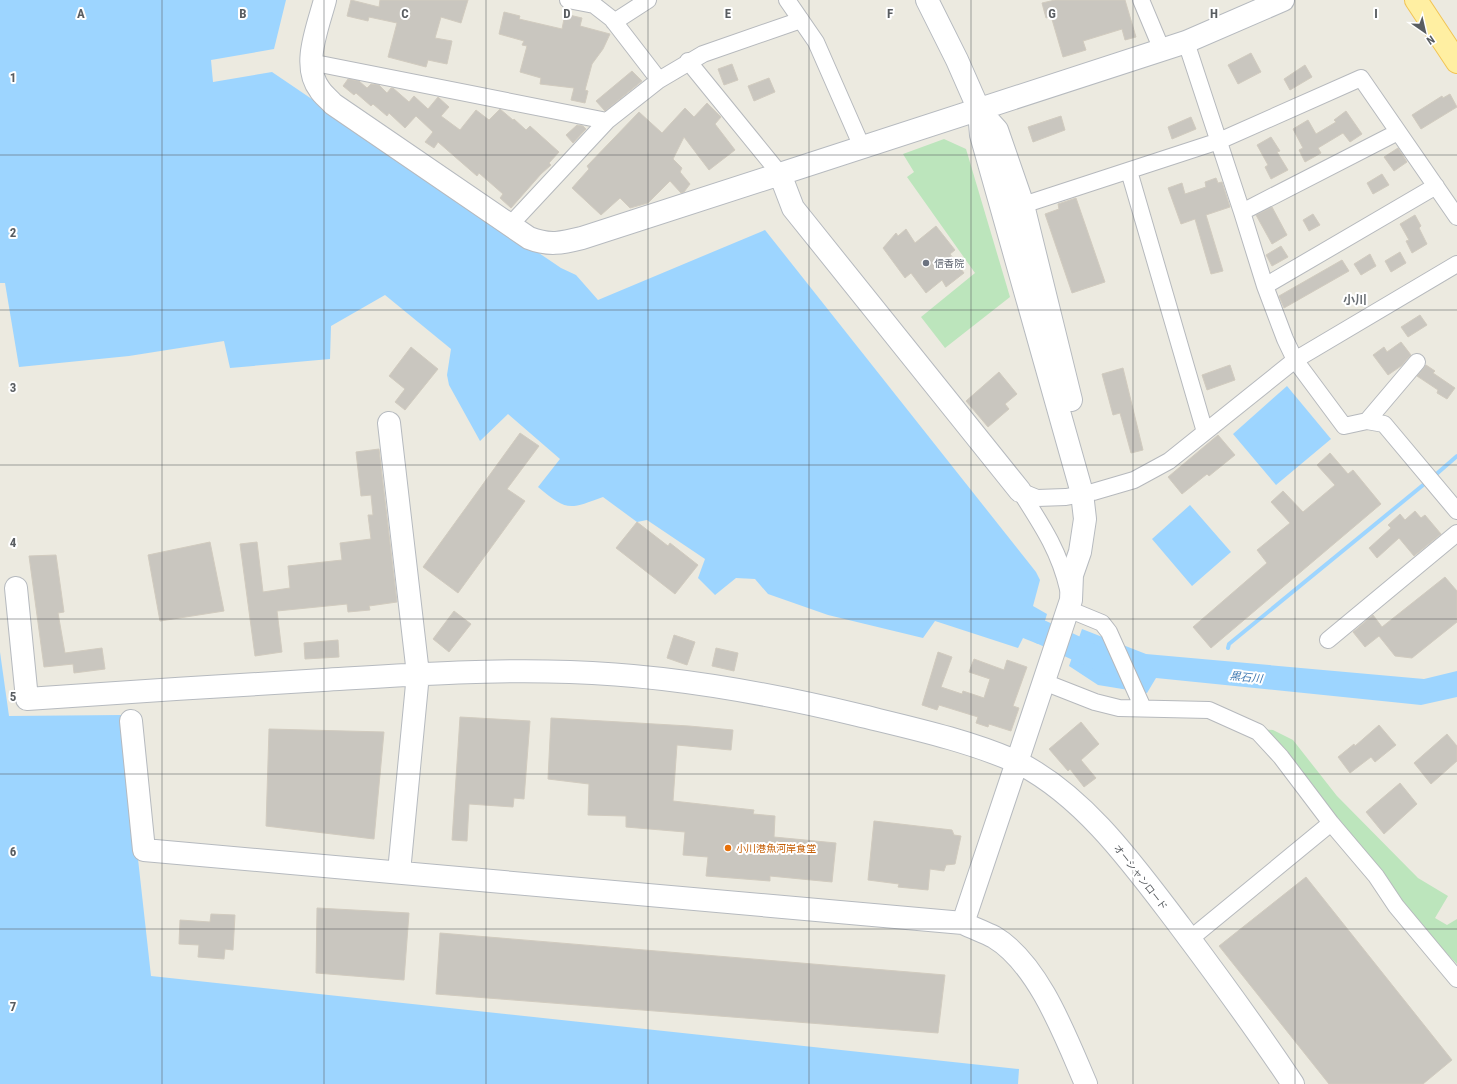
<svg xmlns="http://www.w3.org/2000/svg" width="1457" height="1084" viewBox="0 0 1457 1084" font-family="'Roboto Condensed','Noto Sans JP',sans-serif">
	<rect width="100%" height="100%" fill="#eceae0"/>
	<path fill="#bce5bc" d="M944 139 966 149 1010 297 945 348 921 317 975 273 907 177 914 172 903 154Z
		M1260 729 1273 730 1293 740 1337 796 1418 878 1448 896 1435 918 1447 925 1457 919V964L1412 917Z"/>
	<path fill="#9dd5ff" d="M0 0H286L274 49 211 60 213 82 272 72 561 268 576 275 598 300 765 230 1036 572 1040 580 1033 606 1047 614 1038 644 1023 638 1018 648 935 621 923 638 828 615 768 594 755 579 736 578 715 595 698 578 705 559 647 520 637 522 603 497C568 510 567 511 538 487L560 459 508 414 480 441 449 385 447 375 451 349 385 295 331 326 330 359 230 368 224 341 129 356 19 367 5 283H0Z
		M1287 386 1331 439 1276 485 1233 434Z
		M1190 505 1231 552 1192 586 1152 539Z
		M1082 629 1146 654 1424 679 1457 671V697L1421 705 1156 678 1147 693 1098 685 1069 666Z
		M0 652 9 716 122 715 151 976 1019 1069 1018 1084H0Z"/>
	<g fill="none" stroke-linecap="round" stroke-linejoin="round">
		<path stroke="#9dd5ff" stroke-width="4" d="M1433 477 1457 456
			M1228 648 1229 644 1428 481"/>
		<path stroke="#9dd5ff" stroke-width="24" d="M1041 632 1106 662"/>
	</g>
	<path fill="#c9c6bf" stroke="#d1cbbf" d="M351 0 379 7 380 0H468L461 23 441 17 435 38 452 41 447 64 428 60 426 67 388 57 397 23 369 17 368 21 347 16Z
		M1055 0H1125L1136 37 1125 40 1122 29 1083 41 1086 50 1063 57 1051 16 1046 18 1042 3Z
		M504 12 520 16 519 19 562 29 565 14 582 18 580 26 610 34 603 49 592 64 585 90 588 91 585 103 571 100 574 88 540 84 541 78 520 72 527 46 522 45 524 41 499 34Z
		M1251 53 1261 72 1238 84 1228 65Z
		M732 64 738 80 724 85 718 69Z
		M1305 65 1312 77 1290 90 1284 79Z
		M632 71 642 81 605 111 596 101Z
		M769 78 775 92 754 101 748 86Z
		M348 79 359 81 367 88 371 84 379 85 387 93 391 88H393L409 102 414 96 428 109 438 97 449 107 441 116 460 130 476 110 489 120 500 109 513 120 514 119 526 130 530 126 559 152 549 163 551 165 541 174 511 208 500 198 503 194 479 173 477 176 438 142 434 148 425 142 433 132 416 116 405 128 389 113 387 116 373 104 371 106 356 93 354 95 343 86Z
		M1450 94 1457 107 1421 129 1412 115 1442 96 1443 98Z
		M707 103 721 117 715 124 735 150 709 170 684 137 673 159 682 168 680 172 690 184 684 192 681 193 670 181 648 203 630 208 620 198 601 215 572 188 589 169 587 166 639 112 662 133 685 108 694 117Z
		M1346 111 1362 134 1350 142 1343 133 1318 148 1321 153 1305 162 1299 150 1303 148 1293 129 1308 120 1316 134 1336 122 1334 120Z
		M1061 116 1065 130 1033 142 1028 127Z
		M1191 117 1196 129 1172 139 1168 127Z
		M577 125 583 126 586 129 573 143 566 135Z
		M1271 137 1280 151 1277 152 1288 170 1271 179 1265 167 1268 165 1257 145Z
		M1398 148 1407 162 1394 171 1384 157Z
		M1382 174 1389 185 1373 194 1367 183Z
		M1216 178 1218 183 1222 182 1230 207 1206 215 1223 271 1211 274 1195 219 1181 224 1168 188 1182 183 1185 194 1206 187 1205 182Z
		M1076 198 1105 282 1072 293 1045 214 1059 209 1058 204Z
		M1272 207 1287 235 1272 244 1256 215Z
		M1313 214 1320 225 1309 231 1303 220Z
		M1415 215 1421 226 1419 228 1427 244 1412 253 1406 241 1409 240 1400 224Z
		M936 226 955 250 950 254 964 273 946 287 942 280 926 293 911 273 905 278 883 248 896 233 898 236 906 229 915 243Z
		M1281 246 1288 257 1272 266 1266 255Z
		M1400 252 1406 263 1391 272 1385 261Z
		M1370 254 1376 266 1361 275 1354 264Z
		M1342 260 1349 271 1284 308 1279 296Z
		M1420 315 1427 325 1408 337 1401 327Z
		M1401 342 1411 355 1401 366 1388 375 1373 355 1384 347 1387 352Z
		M411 347 438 369 405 410 395 402 405 389 389 376Z
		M1230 365 1235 380 1207 390 1202 375Z
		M1426 365 1435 371 1433 373 1455 388 1447 399 1437 393 1438 390 1417 376Z
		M1123 368 1143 450 1131 453 1120 413 1113 415 1102 374Z
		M999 372 1017 394 1005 404 1009 409 988 427 966 401Z
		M520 433 539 446 507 489 525 501 458 593 423 567Z
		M1218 435 1235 455 1209 476 1207 474 1182 494 1168 477Z
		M379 449 397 602 369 606 370 610 348 612 347 604 277 611 282 652 255 656 240 544 257 542 263 592 290 588 288 566 342 560 340 543 371 539 368 515H373L371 495 361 496 356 452Z
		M1330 453 1348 474 1353 470 1381 504 1211 648 1193 627 1267 563 1257 550 1290 523 1271 502 1283 491 1303 512 1335 485 1317 465Z
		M1415 511 1421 518 1425 515 1441 534 1414 556 1399 538 1377 558 1369 548 1391 528 1388 525 1400 514 1405 520Z
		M637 522 668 546 670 543 698 565 675 594 616 548Z
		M210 542 224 611 160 621 148 555Z
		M56 555 64 612 58 613 65 653 102 648 105 669 74 673 73 664 44 667 29 556Z
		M1445 577 1457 591V622L1412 658 1395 656 1379 636 1365 647 1353 632 1373 615 1382 627Z
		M454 611 471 624 449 652 433 639Z
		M674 635 695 642 687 665 667 658Z
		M338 640 339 657 305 659 304 643Z
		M716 648 738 653 734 671 712 666Z
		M938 652 952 657 941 687 962 694 963 691 984 698 990 679 969 672 974 659 1004 670 1007 660 1027 667 1013 706 1019 708 1011 731 989 724 988 727 976 723 978 717 939 705 937 710 922 705Z
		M460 717 530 721 524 799 514 798 513 807 469 804 467 841 452 840Z
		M551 718 689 726 733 730 731 750 677 745 673 801 754 810 753 814 775 816 774 837 836 843 832 882 770 876V881L706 876 708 857 683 855 685 832 626 827V816L588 815 589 784 548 779Z
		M1081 722 1099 744 1081 760 1096 778 1084 787 1070 769 1068 771 1049 749Z
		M1379 725 1396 745 1375 762 1371 757 1350 773 1338 757 1354 744 1355 746Z
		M269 729 384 732 374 839 266 826Z
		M1447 734 1457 746V761L1431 784 1414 763Z
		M1400 783 1417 804 1384 834 1366 812Z
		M874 821 952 830 954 835 961 836 955 864 946 865 944 871 930 869 928 890 898 887 899 884 868 880Z
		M1306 877 1452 1060 1423 1084H1329L1219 946Z
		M317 908 409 913 404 980 316 973Z
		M211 914 235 915 233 950 225 949 224 959 198 957 199 945 179 944 180 920 210 922Z
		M440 933 945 975 938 1033 436 994Z"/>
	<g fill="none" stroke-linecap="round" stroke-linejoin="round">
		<defs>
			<path id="street" d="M568 0 594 5
				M590 0 594 5 612 19 659 80
				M787 0 816 42 862 147
				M1141 0 1162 50
				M614 22 648 0
				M1186 42 1242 212 1265 286 1285 339 1295 360 1344 426 1367 421 1384 424 1457 511
				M688 61 780 174
				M310 62 607 121
				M1129 171 1205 432
				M1023 205 1219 141 1361 78 1457 217
				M1242 212 1398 132
				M510 225 607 121 659 80 703 54 801 20
				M1265 286 1436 186
				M1367 421 1417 362
				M1020 491 1037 498 1066 497 1093 492 1134 480 1169 461 1295 360 1457 264
				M1020 491C1041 524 1059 550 1068 589
				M1068 609 1102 623 1109 632 1143 708
				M1328 640 1457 533
				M1044 682 1095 702 1119 708 1209 710 1258 732 1281 757 1331 823 1376 876 1396 906 1457 979
				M1190 939 1331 823"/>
			<path id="secondary" d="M325 0C318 27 301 66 320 90 323 95 329 99 333 104L529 238C549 246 562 243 582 238L780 174 793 208 1020 491
				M927 0 957 60 979 110 981 135 1082 493 1085 519 1080 552 1072 575 1071 600 1017 762C1085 796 1135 867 1180 926 1219 978 1257 1030 1293 1084
				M979 110 997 130 1023 205 1071 400
				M780 174 1186 42 1283 0
				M389 423 418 674 399 872
				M16 588 27 699C126 692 224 686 323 680 405 675 488 669 570 672 667 675 763 692 858 715 911 728 967 740 1017 762L963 923
				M131 721 144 850 963 923C973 928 984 932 994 937 1039 964 1066 1038 1086 1084"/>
			<path id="primary" d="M1416 0 1457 62"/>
		</defs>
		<use href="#street" stroke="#b6b9bd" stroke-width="18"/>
		<use href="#secondary" stroke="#b6babf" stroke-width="24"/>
		<use href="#primary" stroke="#f2c454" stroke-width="24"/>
		<use href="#street" stroke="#fff" stroke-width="16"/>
		<use href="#secondary" stroke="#fff" stroke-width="22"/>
		<use href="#primary" stroke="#ffefa2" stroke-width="22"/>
	</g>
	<path fill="none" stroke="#595d61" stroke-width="1" stroke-opacity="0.55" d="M162 0V1084M324 0V1084M486 0V1084M648 0V1084M809 0V1084M971 0V1084M1133 0V1084M1295 0V1084M0 155H1457M0 310H1457M0 465H1457M0 619H1457M0 774H1457M0 929H1457"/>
	<circle fill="#6b7280" stroke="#fff" stroke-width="1.5" cx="926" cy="263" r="4"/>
	<circle fill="#e8710a" stroke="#fff" stroke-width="1.5" cx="728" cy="848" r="4"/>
	<g text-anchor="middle" stroke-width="4" stroke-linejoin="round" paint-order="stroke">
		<g font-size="10" fill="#5b616d" stroke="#fff" text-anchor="start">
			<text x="934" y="267">信香院</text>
		</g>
		<g font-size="10" fill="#c56008" stroke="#fff" text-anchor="start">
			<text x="736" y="852">小川港魚河岸食堂</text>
		</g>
		<g font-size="10" fill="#595d61" stroke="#fff">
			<text transform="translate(1141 877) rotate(52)" y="4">オーシャンロード</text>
		</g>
		<g font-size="11" font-style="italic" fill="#3b76b0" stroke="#fff">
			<text transform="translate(1246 677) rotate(6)" y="4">黒石川</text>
		</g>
		<g font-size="12" font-weight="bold" fill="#6a6f74" stroke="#fff">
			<text x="1355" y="304">小川</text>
		</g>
	</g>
	<g font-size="13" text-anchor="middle" font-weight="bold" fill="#595d61" stroke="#fff" stroke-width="4" stroke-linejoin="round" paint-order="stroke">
		<text x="81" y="18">A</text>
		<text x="243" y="18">B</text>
		<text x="405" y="18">C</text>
		<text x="567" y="18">D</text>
		<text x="728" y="18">E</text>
		<text x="890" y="18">F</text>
		<text x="1052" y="18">G</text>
		<text x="1214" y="18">H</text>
		<text x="1376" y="18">I</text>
		<text x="13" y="82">1</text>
		<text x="13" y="237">2</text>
		<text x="13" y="392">3</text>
		<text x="13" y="547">4</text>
		<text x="13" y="701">5</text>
		<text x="13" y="856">6</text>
		<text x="13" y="1011">7</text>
	</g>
	<g transform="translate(1425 32) rotate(146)" stroke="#ffffff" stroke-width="3" paint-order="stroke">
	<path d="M0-3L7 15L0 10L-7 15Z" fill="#595d61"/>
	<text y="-6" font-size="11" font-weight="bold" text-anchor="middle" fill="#595d61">N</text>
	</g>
</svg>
